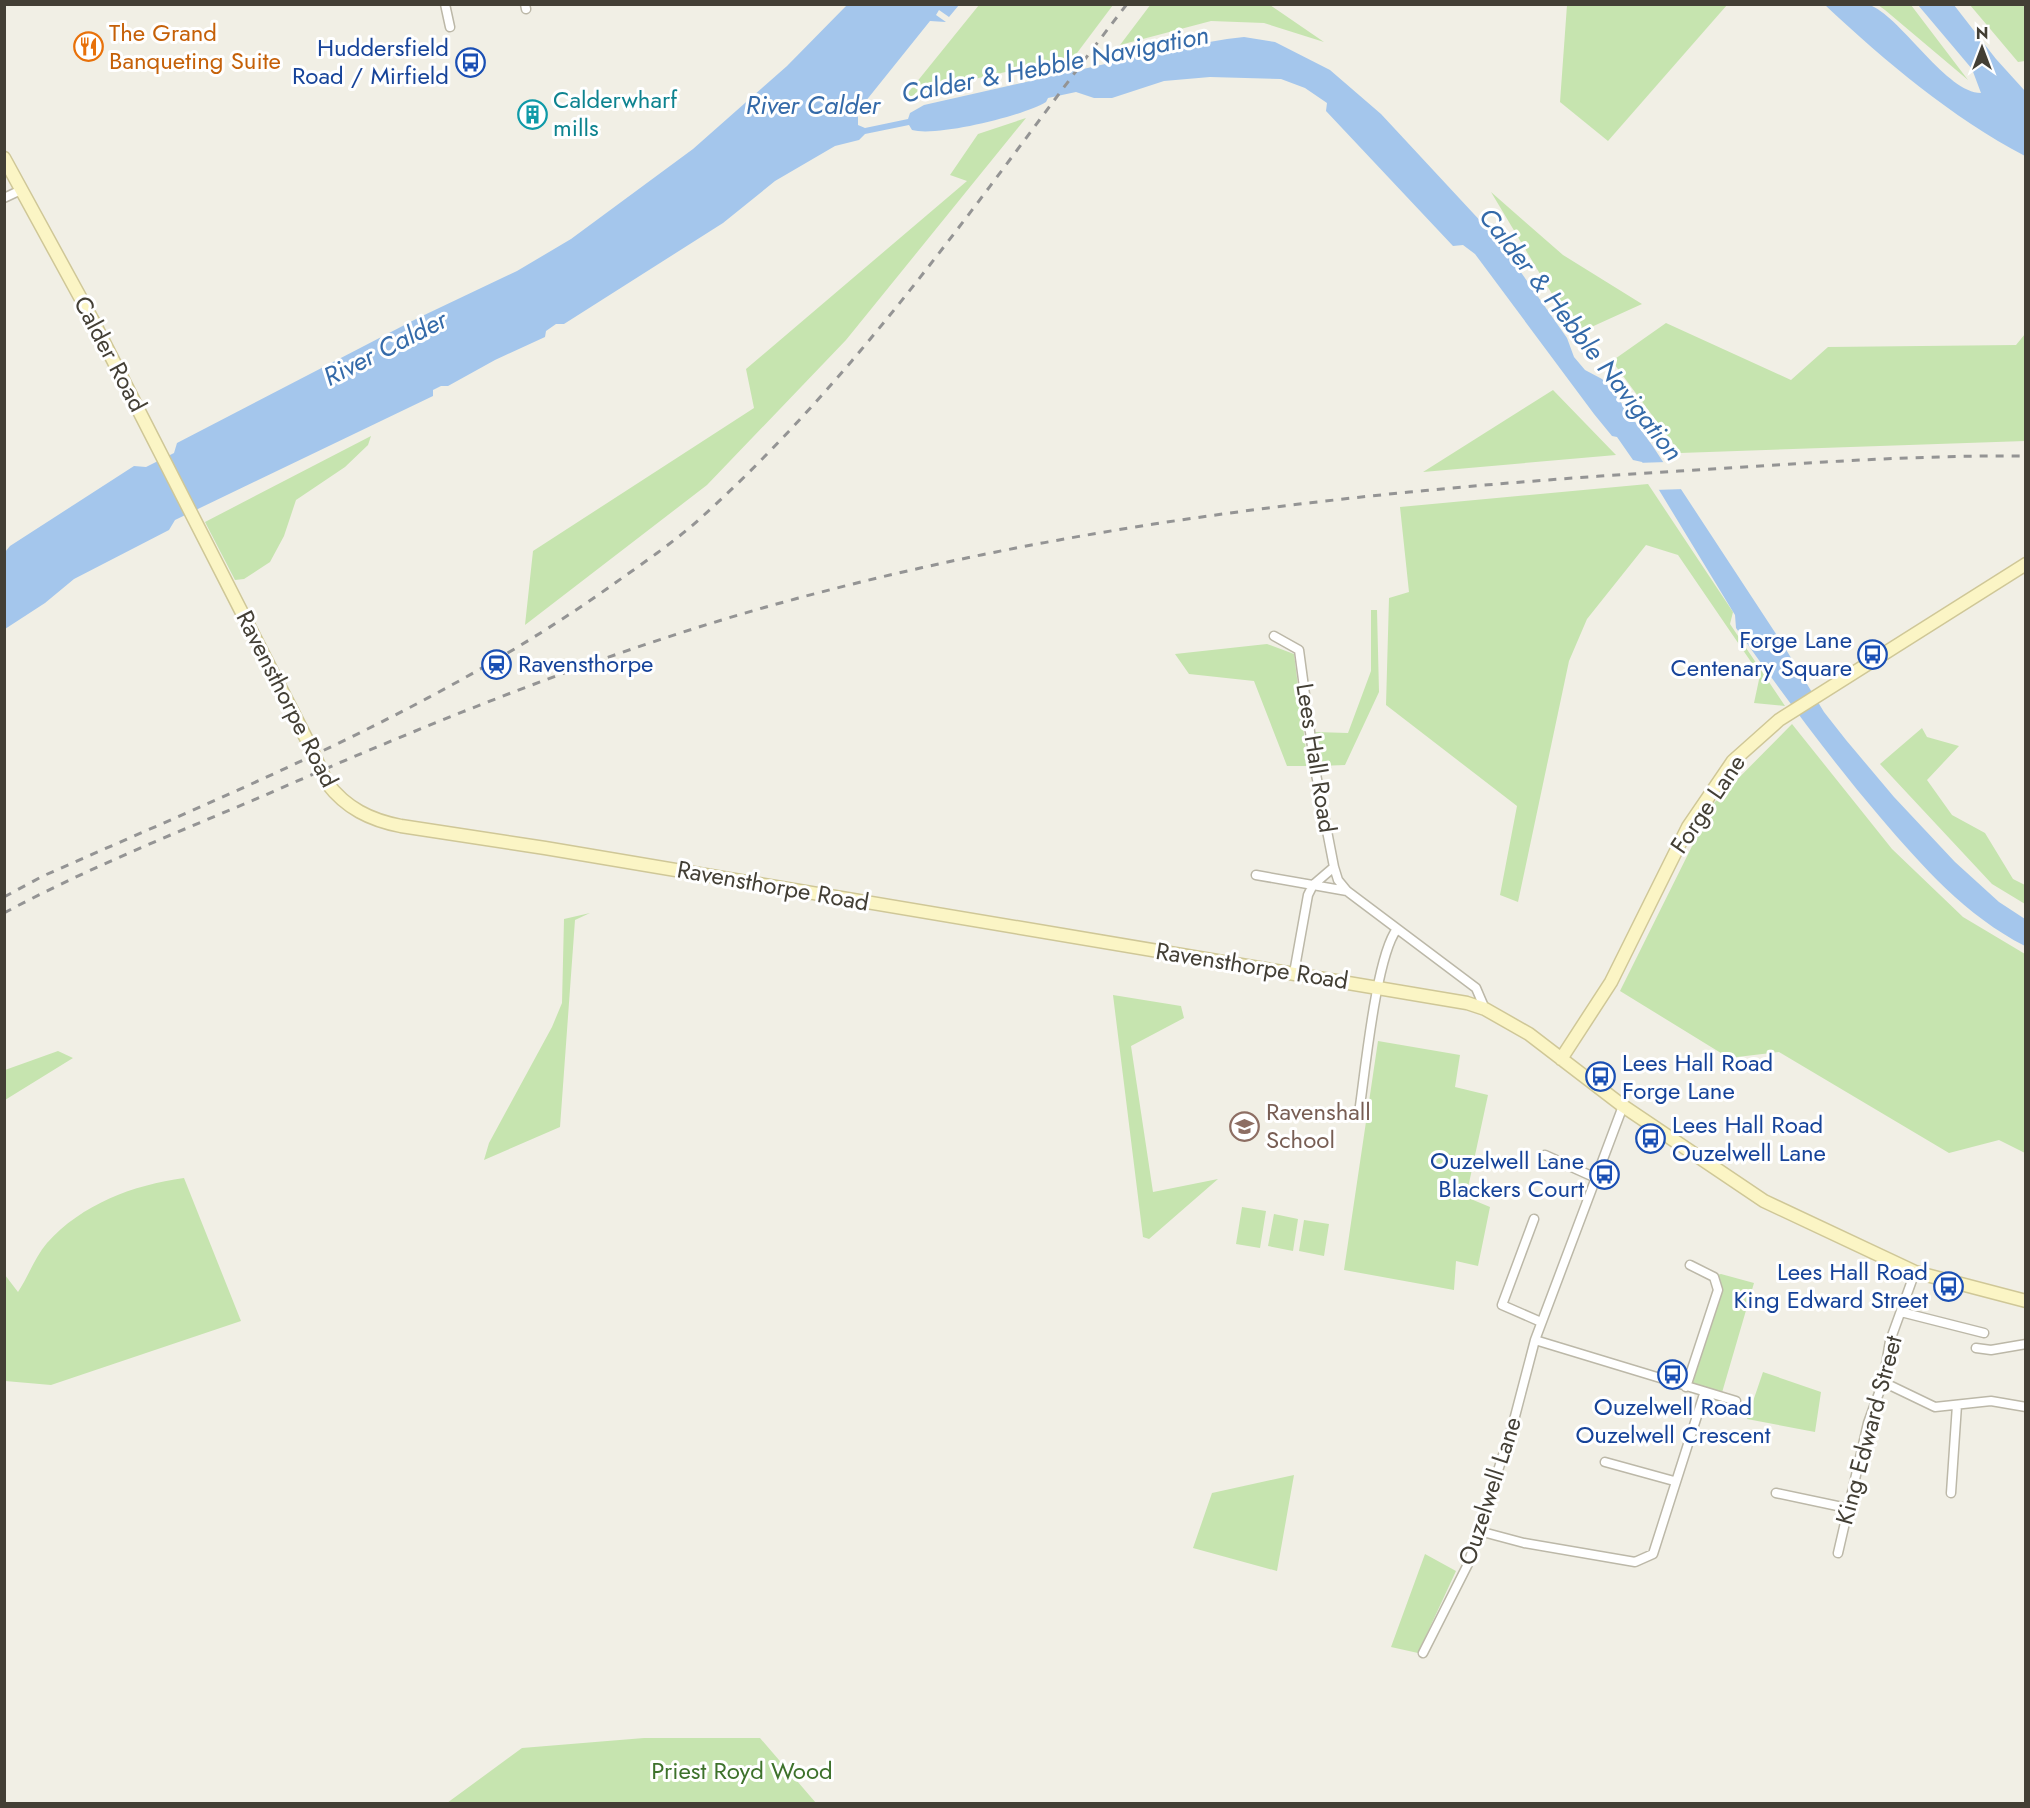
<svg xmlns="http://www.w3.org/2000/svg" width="2030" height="1808" viewBox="0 0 2030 1808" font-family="Jost,sans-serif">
	<rect width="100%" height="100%" fill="#f1efe5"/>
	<path fill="#c6e4af" d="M1151 4 1270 5 1324 42 1264 23 1211 21 1120 45Z
		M979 5V4L1113 5 1074 57 965 81 903 99Z
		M1567 5V4L1727 5 1608 141 1560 102Z
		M1878 5H1911L1968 80 1885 10Z
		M1970 5H2025V61L2018 62Z
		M1026 118 846 340 707 485 525 625 533 551 754 408 746 369 967 181 950 175 978 134Z
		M1491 192 1563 255 1642 304 1576 334Z
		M1666 323 1791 380 1828 347 2016 345 2025 334V441L1680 453 1612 361Z
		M1553 390 1616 455 1423 472Z
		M371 436 368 445 345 467 296 500 284 536 270 562 244 579 235 580 205 522Z
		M1648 484 1733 612 1730 624 1785 706 1754 703 1760 675 1678 555 1646 545 1587 619 1569 661 1518 902 1500 895 1517 806 1386 705 1389 598 1409 592 1400 507Z
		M1371 610H1377L1379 692 1345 765 1320 766 1315 732 1348 733 1371 671Z
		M1267 644 1294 654 1308 766H1287L1254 681 1189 674 1175 654Z
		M1792 724 1892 849 1963 917 2025 954V1153L1999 1140 1949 1153 1779 1052 1729 1058 1620 991 1713 804Z
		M1922 728 1927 737 1959 746 1927 780 1952 815 1985 833 2013 879 2025 885V904L1992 884 1880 764Z
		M590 913 575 920 560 1127 484 1160 489 1143 552 1027 562 1003 564 919Z
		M1113 995 1181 1006 1184 1018 1131 1046 1153 1192 1218 1179 1149 1239 1143 1237Z
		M1378 1041 1460 1055 1455 1087 1488 1095 1466 1197 1490 1207 1478 1266 1456 1261 1454 1290 1344 1270Z
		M58 1051 73 1058 5 1100V1070Z
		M184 1178 241 1321 51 1385 5 1381V1275L18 1292C28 1277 35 1257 47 1243 82 1204 133 1185 184 1178Z
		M1242 1207 1266 1211 1260 1248 1236 1244Z
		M1274 1214 1298 1219 1293 1251 1268 1246Z
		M1304 1220 1329 1224 1324 1256 1299 1251Z
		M1721 1274 1754 1283 1721 1396 1688 1386 1721 1289 1716 1275Z
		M1763 1372 1821 1392 1815 1432 1747 1419Z
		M1294 1475 1277 1571 1193 1548 1212 1493Z
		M1425 1554 1456 1571 1418 1653 1391 1647Z
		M644 1738H760L816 1803H447L522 1748Z"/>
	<path fill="#a4c6ec" d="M847 5H959L949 17 939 10 936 15 946 22 930 21 865 102 858 114V125L865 128 908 119 910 113 924 105 1180 47 1227 39 1244 37 1275 42 1330 70 1381 114 1499 241 1567 338 1574 357 1585 370 1602 379 1611 389 1652 445 1782 643 1824 712 1846 740 1894 797 1955 862 1999 902 2025 919V946C1966 916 1922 866 1880 817 1828 756 1782 693 1736 628L1735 615 1642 462 1633 460 1617 437 1612 436 1594 414 1475 254 1463 245 1453 246 1326 111 1327 103 1305 88 1281 79 1210 77 1164 81 1112 98H1094L1076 92 1048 98 1046 102C1023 116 937 137 912 130L909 125 865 134 859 140 835 146 775 181 723 223 564 324H556L546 331 545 337 495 360 448 386H441L433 390V396L175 520 169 530 74 579 45 603 5 629V552L10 546 134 466 146 467 174 453 177 443 418 318 517 271 571 239 693 149 787 66Z
		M1825 5C1839 4 1860 1 1872 6 1903 20 1947 93 1981 93L1972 69 1918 5H1954L1996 59 2025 91V156C1951 117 1886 62 1825 5Z"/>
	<path fill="#f1efe5" d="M1667 462 1683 487 1685 489 1654 490 1640 464 1636 463Z"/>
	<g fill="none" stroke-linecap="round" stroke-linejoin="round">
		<defs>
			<path id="street" d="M445 4 450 27
				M525 4 526 9
				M4 198 21 190
				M1274 636 1299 650 1315 769 1334 867 1338 880 1347 891
				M1256 875 1347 891 1476 988 1485 1009
				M1294 973 1308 895 1313 885 1334 867
				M1359 1113C1365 1073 1376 956 1397 929
				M1545 1155 1596 1178
				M1534 1219 1502 1305 1541 1322
				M1901 1312 1984 1333
				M1535 1340 1736 1401
				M1976 1348 1991 1350 2026 1344
				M1883 1382 1935 1407 1991 1401 2026 1407
				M1686 1387 1718 1290 1714 1277 1690 1265
				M1605 1462 1674 1481
				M1776 1493 1847 1508
				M1951 1493 1957 1405
				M1479 1531 1524 1543 1635 1562 1653 1554 1704 1394
				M1838 1553 1868 1423 1883 1382 1890 1341 1915 1272
				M1423 1653 1468 1564 1513 1424 1535 1340 1623 1106"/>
			<path id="secondary" d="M4 158 92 319 308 742
				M327 783C346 808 370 820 401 826L545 848 1467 1003 1485 1009 1529 1034 1623 1106 1764 1201 1915 1272 2026 1301
				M1561 1059 1611 982 1688 827 1733 761 1779 720 2026 564"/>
		</defs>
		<use href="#street" stroke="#bcb8a8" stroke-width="11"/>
		<use href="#secondary" stroke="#cfc797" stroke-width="15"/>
		<use href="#street" stroke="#fff" stroke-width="8"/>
		<use href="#secondary" stroke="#fbf5c5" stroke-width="12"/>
		<path stroke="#949494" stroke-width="3" stroke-dasharray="8 8" stroke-linecap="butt" d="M4 897 43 876C237 790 434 711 608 588 640 565 675 542 704 515 869 365 992 179 1127 4
			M4 913C88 868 176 833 263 796 436 720 613 648 795 599 1083 521 1382 489 1679 471 1795 464 1909 455 2026 456"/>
		<defs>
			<path id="secondary-bridge" d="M308 742 327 783"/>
		</defs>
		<use href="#secondary-bridge" stroke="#cfc797" stroke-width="15" stroke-linecap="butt"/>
		<use href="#secondary-bridge" stroke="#fbf5c5" stroke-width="12"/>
	</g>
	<defs>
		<symbol id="restaurant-ring" viewBox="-11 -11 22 22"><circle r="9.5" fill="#fff" stroke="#e8710a" stroke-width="1.5"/><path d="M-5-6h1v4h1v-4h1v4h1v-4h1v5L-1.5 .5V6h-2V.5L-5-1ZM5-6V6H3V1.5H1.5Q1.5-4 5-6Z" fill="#e8710a"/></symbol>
		<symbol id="bus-ring" viewBox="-11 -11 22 22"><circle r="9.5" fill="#fff" stroke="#1a4fb4" stroke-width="1.5"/><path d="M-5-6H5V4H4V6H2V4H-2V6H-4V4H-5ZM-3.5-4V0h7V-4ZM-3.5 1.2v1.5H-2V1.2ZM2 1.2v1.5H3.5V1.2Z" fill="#1a4fb4"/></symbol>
		<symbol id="building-ring" viewBox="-11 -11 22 22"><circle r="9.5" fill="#fff" stroke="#0f9aa8" stroke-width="1.5"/><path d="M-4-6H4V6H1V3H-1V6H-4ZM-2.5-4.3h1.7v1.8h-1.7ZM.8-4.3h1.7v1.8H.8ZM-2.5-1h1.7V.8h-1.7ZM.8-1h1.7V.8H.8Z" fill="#0f9aa8"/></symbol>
		<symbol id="station-ring" viewBox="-11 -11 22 22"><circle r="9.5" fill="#fff" stroke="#1a4fb4" stroke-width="1.5"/><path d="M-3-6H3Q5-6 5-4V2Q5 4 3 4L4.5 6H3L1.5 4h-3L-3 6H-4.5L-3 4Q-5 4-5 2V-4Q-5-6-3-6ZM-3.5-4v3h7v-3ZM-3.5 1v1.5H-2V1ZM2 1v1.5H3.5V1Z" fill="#1a4fb4"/></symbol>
		<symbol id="school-ring" viewBox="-11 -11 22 22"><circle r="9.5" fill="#fff" stroke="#8d6e63" stroke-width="1.5"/><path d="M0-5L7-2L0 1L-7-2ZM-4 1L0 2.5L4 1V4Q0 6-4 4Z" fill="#8d6e63"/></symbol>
	</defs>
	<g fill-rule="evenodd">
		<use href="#restaurant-ring" x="72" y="30" width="33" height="33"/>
		<use href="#bus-ring" x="454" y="46" width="33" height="33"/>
		<use href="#building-ring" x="516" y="98" width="33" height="33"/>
		<use href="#bus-ring" x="1856" y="638" width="33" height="33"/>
		<use href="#station-ring" x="480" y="648" width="33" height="33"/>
		<use href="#bus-ring" x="1584" y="1060" width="33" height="33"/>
		<use href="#school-ring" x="1228" y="1110" width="33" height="33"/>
		<use href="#bus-ring" x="1634" y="1122" width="33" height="33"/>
		<use href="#bus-ring" x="1588" y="1158" width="33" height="33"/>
		<use href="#bus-ring" x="1932" y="1270" width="33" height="33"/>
		<use href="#bus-ring" x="1656" y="1358" width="33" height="33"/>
	</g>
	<g text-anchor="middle" stroke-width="6" stroke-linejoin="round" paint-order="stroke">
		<g font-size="24" fill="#c56008" stroke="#fff" text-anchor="start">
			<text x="109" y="41">The Grand<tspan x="109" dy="28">Banqueting Suite</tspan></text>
		</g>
		<g font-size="24" fill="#164399" stroke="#fff" text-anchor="end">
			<text x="449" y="56">Huddersfield<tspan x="449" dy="28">Road / Mirfield</tspan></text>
			<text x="1852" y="648">Forge Lane<tspan x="1852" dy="28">Centenary Square</tspan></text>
			<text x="518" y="672" text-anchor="start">Ravensthorpe</text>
			<text x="1622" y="1071" text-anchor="start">Lees Hall Road<tspan x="1622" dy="28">Forge Lane</tspan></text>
			<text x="1672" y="1133" text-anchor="start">Lees Hall Road<tspan x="1672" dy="28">Ouzelwell Lane</tspan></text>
			<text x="1584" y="1169">Ouzelwell Lane<tspan x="1584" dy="28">Blackers Court</tspan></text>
			<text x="1928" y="1280">Lees Hall Road<tspan x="1928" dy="28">King Edward Street</tspan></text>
			<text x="1673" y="1415" text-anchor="middle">Ouzelwell Road<tspan x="1673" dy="28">Ouzelwell Crescent</tspan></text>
		</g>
		<g font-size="24" fill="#0d838f" stroke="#fff" text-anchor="start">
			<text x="553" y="108">Calderwharf<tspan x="553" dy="28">mills</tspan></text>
		</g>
		<g font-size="24" fill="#433f35" stroke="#fff">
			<text transform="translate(110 354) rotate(62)" y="8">Calder Road</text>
			<text transform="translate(287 699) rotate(63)" y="8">Ravensthorpe Road</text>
			<text transform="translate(1316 758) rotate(81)" y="8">Lees Hall Road</text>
			<text transform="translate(1708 804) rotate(-56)" y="8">Forge Lane</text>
			<text transform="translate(773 886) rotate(10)" y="8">Ravensthorpe Road</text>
			<text transform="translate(1252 966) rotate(9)" y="8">Ravensthorpe Road</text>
			<text transform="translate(1869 1430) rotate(-75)" y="8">King Edward Street</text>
			<text transform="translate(1490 1491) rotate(-72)" y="8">Ouzelwell Lane</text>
		</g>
		<g font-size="24" fill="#785e54" stroke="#fff" text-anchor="start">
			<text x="1266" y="1120">Ravenshall<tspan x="1266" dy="28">School</tspan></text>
		</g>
		<g font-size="24" fill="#3e722c" stroke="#fff">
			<text x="742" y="1779">Priest Royd Wood</text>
		</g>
		<g font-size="26" font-style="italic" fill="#346aa9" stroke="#fff">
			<text transform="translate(1055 64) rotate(-11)" y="9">Calder &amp; Hebble Navigation</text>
			<text x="813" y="114">River Calder</text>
			<text transform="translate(1581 334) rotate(52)" y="9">Calder &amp; Hebble Navigation</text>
			<text transform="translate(385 348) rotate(-27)" y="9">River Calder</text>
		</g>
	</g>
	<rect width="2030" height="1808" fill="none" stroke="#433f35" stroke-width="12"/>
	<g transform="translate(1982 48)" stroke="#ffffff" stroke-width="4.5" paint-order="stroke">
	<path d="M0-4.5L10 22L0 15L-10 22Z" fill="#433f35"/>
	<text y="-9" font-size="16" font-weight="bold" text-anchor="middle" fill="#433f35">N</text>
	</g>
</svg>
